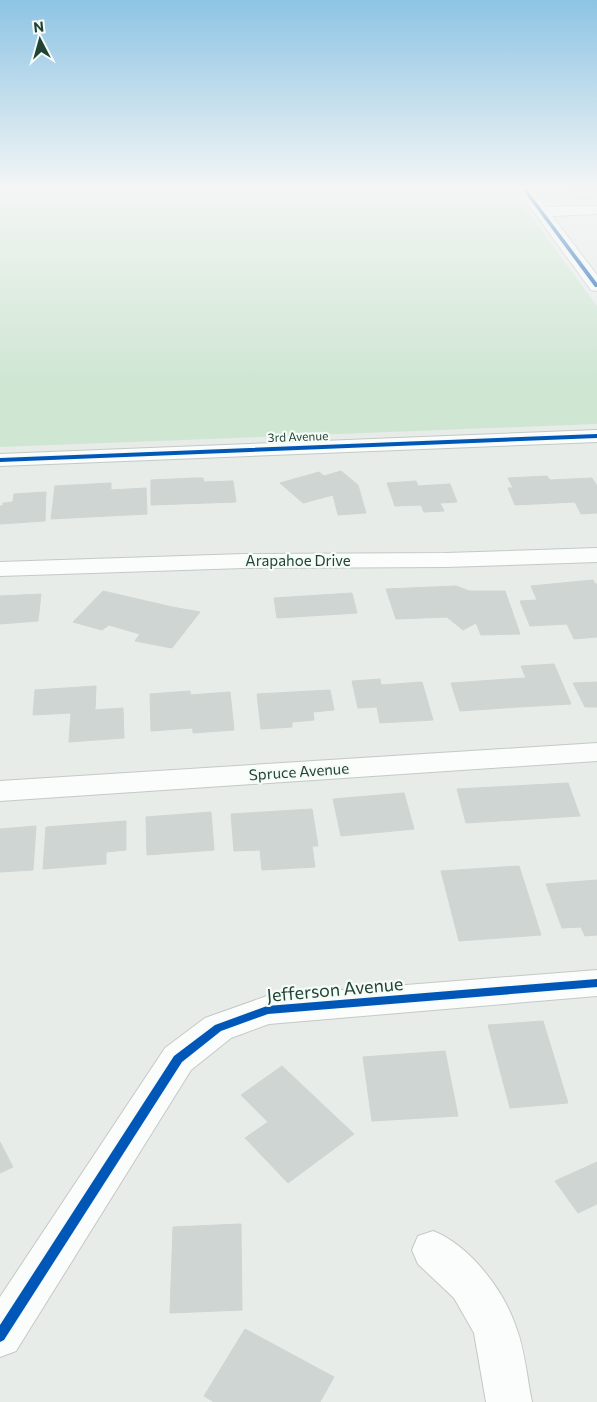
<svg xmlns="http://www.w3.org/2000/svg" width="597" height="1402" viewBox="0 0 597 1402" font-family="Commissioner,sans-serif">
	<rect width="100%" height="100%" fill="#e7ece9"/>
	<path fill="#cfe6d3" d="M0 186H509L597 306V424L0 447Z"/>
	<path fill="#cfd5d2" stroke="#cfd5d2" d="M594 190 597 193V199L573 200 565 191Z
		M341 471 358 485 366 513 338 515 333 495 303 503 280 483 319 472 324 476Z
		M547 476 550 480 592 478 597 486V513L581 514 575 502 515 505 508 488H513L508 478Z
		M194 478H203L204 482 233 481 236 502 151 505V480Z
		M416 481 418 486 450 484 457 502 440 503 444 511 424 512 421 505 395 506 387 483Z
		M111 483V490L146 488 147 514 51 519 55 486Z
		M46 492 45 521 0 524V506H3V503L13 502 14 494Z
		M593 580 595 584H597V637L574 639 567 624 530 626 520 601 537 600 531 586Z
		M456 586 469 591H505L520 634 481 635 476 623 463 630 447 617 396 619 386 589Z
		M103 591 172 607 200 612 172 648 135 641 140 634 109 625 102 630 73 622Z
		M352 593 357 613 277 618 274 598Z
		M41 594 38 621 0 624V596Z
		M554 664 571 704 519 707 509 679 526 678 521 666Z
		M380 679 381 685 422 682 433 720 380 723 377 707 358 708 352 681Z
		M509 679 519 707 460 711 451 683Z
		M597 682V707H585L573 683Z
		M96 686 95 710 123 708 124 738 69 742 71 713 33 715 35 690Z
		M330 690 334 710 313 712 314 720 292 722V727L261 729 257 694Z
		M190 691 192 728 151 731 150 694Z
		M230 692 234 730 193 733 190 695Z
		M568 783 580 816 466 823 457 789Z
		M404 793 414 829 341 836 333 799Z
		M312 809 318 846H312L315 867 262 870 260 850 234 851 231 814Z
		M211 812 214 850 147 855 146 817Z
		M126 821V850L106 852V864L43 869 46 827Z
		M36 826 33 870 0 872V829Z
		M519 866 541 935 459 941 441 871Z
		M597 880V935L585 936 581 927 562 928 546 884Z
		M543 1021 568 1103 510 1108 488 1025Z
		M445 1051 458 1116 372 1121 363 1057Z
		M282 1066 354 1134 288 1183 245 1138 268 1122 241 1095Z
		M0 1142 13 1167 0 1173Z
		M597 1162V1204L578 1213 555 1181Z
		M241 1224 242 1310 170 1313 173 1227Z
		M245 1329 334 1377 320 1402H214L204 1396Z"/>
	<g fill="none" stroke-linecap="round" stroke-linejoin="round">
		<defs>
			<path id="street" d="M515 186H530L546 207 597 206V214L552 216 597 275V291L591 290Z
				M597 548V562L446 567 244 568 0 576V562L244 554 446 553Z
				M597 743V761L0 801V781Z
				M597 970V996L269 1024 231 1038 191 1070 16 1351 0 1357V1297L165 1048 205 1018 267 996Z
				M433 1231C469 1245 504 1290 516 1327 525 1350 527 1378 532 1402H486L474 1333 454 1298 418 1264 412 1250 418 1236Z"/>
			<path id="secondary" d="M597 430V442L0 466V454Z"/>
		</defs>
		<use href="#street" stroke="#c4c9c6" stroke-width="2"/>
		<use href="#secondary" stroke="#c2cac6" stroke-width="2"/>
		<use href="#street" fill="#fbfcfc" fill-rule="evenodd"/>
		<use href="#secondary" fill="#fbfcfc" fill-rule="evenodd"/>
		<defs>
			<path id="cycleway" d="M524 186 597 283V287H595L520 186Z
				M597 434V438L0 462V458Z
				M597 979V987L268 1014 221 1031 182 1062 4 1340 0 1342V1325L174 1056 215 1025 267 1006Z"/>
		</defs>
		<use href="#cycleway" stroke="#f5fbf7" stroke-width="3"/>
		<use href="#cycleway" fill="#0057b8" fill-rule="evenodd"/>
	</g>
	<linearGradient id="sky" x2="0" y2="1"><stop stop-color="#8dc4e4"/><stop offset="0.49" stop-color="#f4f6f5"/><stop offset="1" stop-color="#f4f6f5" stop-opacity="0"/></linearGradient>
	<rect width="597" height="383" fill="url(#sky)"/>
	<g text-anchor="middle" stroke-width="4.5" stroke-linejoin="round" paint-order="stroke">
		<g font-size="12" fill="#214336" stroke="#f5fbf7">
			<text transform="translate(298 437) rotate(-2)" y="4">3rd Avenue</text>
		</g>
		<g font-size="15" fill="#214336" stroke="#f5fbf7">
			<text x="298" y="566">Arapahoe Drive</text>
			<text transform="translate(299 772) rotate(-4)" y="5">Spruce Avenue</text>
		</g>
		<g font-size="18" fill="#214336" stroke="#f5fbf7">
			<text transform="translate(335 990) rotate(-5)" y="6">Jefferson Avenue</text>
		</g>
	</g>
	<g transform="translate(40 40) rotate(354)" stroke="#f5fbf7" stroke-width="4" paint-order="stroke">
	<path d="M0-4L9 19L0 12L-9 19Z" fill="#214336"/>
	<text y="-8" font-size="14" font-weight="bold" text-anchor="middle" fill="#214336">N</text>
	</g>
</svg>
